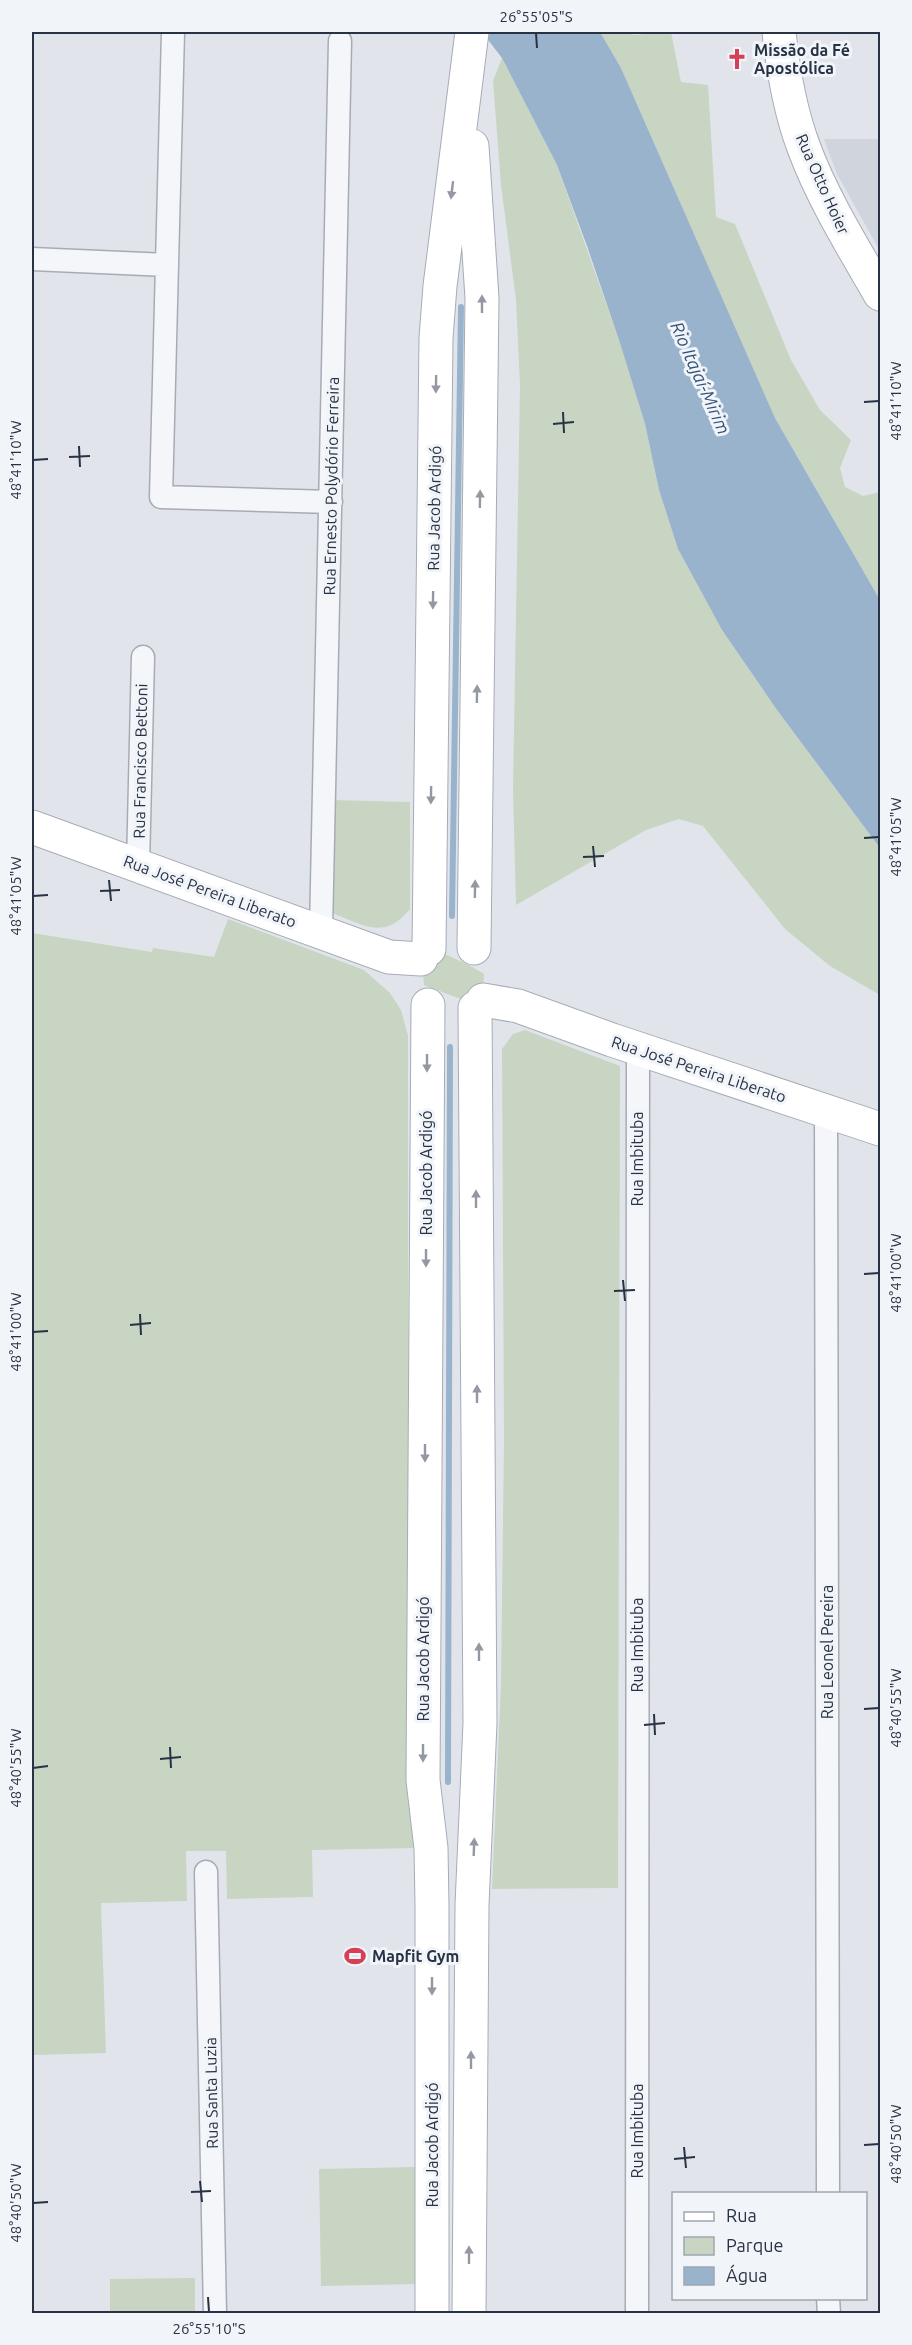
<svg xmlns="http://www.w3.org/2000/svg" width="912" height="2345" viewBox="0 0 912 2345" font-family="Ubuntu,sans-serif">
	<rect width="100%" height="100%" fill="#e1e5eb"/>
	<path fill="#cfd4dd" d="M824 139H880V251L837 174Z"/>
	<path fill="#c7d5c2" d="M600 32H630L633 35 671 32 681 82 708 85 716 217 735 224 791 360 820 410 851 440 840 468 845 487 863 496 880 492V600L775 418 621 68Z
		M502 58 557 165 619 340 645 424 659 490 678 549 722 630 777 710 880 848V995L830 966 785 929 703 826 679 819 646 830 516 905 513 789 520 385 516 300 501 185 493 81Z
		M332 800 410 802V909C384 941 365 925 332 913Z
		M228 919 364 970 390 993 401 1010 408 1036V1771L416 1848 312 1850 313 1897 227 1899 226 1851H186L187 1901 101 1903 106 2053 32 2055V933L152 952 153 948 214 957Z
		M440 952 469 965 484 974 483 991 463 1000 424 985 423 973Z
		M525 1030 620 1066 618 1888 492 1889 501 1684 504 1440 502 1049 513 1034Z
		M417 2167 418 2284 321 2286 319 2169Z
		M195 2278V2313H110V2279Z"/>
	<path fill="#9ab3cd" d="M482 32H600L621 68 775 418 880 600V848L777 710 722 630 678 549 659 490 645 424 619 340 587 246 557 165 502 58Z"/>
	<g fill="none" stroke-linecap="round" stroke-linejoin="round">
		<path stroke="#9ab3cd" stroke-width="6" d="M452 916 461 307
			M448 1782 450 1047"/>
		<defs>
			<path id="street" d="M173 32 161 497 331 502
				M32 259 167 265
				M138 866 143 657
				M321 931 340 41
				M826 1111 828 2194
				M206 1872 215 2314
				M828 2298 829 2314
				M637 2314 638 1048"/>
			<path id="secondary" d="M779 32C783 70 790 111 804 148 823 199 853 247 880 294
				M472 146 482 298 474 948
				M32 827 389 957 421 959
				M429 949 436 338 440 286 472 32
				M483 1000 518 1006 612 1040 880 1129
				M428 1005 423 1780 431 1848 432 1906V2314
				M469 2314 472 1905 480 1723 475 1008"/>
		</defs>
		<use href="#street" stroke="#a6acb6" stroke-width="25"/>
		<use href="#secondary" stroke="#a6acb6" stroke-width="35"/>
		<use href="#street" stroke="#f4f6f9" stroke-width="22"/>
		<use href="#secondary" stroke="#fff" stroke-width="33"/>
	</g>
	<defs><path id="oneway-solid" d="M-6-.8H1V-3.2L6.5 0L1 3.2V.8H-6Z" transform="scale(1.5)"/></defs>
	<g fill="#9498a2">
		<use href="#oneway-solid" transform="translate(452 190) rotate(97)"/>
		<use href="#oneway-solid" transform="translate(482 304) rotate(-90)"/>
		<use href="#oneway-solid" transform="translate(436 384) rotate(91)"/>
		<use href="#oneway-solid" transform="translate(480 499) rotate(-89)"/>
		<use href="#oneway-solid" transform="translate(433 600) rotate(91)"/>
		<use href="#oneway-solid" transform="translate(477 694) rotate(-89)"/>
		<use href="#oneway-solid" transform="translate(431 795) rotate(91)"/>
		<use href="#oneway-solid" transform="translate(475 889) rotate(-89)"/>
		<use href="#oneway-solid" transform="translate(427 1063) rotate(90)"/>
		<use href="#oneway-solid" transform="translate(476 1199) rotate(-90)"/>
		<use href="#oneway-solid" transform="translate(426 1258) rotate(90)"/>
		<use href="#oneway-solid" transform="translate(477 1394) rotate(-90)"/>
		<use href="#oneway-solid" transform="translate(425 1453) rotate(90)"/>
		<use href="#oneway-solid" transform="translate(479 1652) rotate(-90)"/>
		<use href="#oneway-solid" transform="translate(423 1753) rotate(90)"/>
		<use href="#oneway-solid" transform="translate(474 1847) rotate(-88)"/>
		<use href="#oneway-solid" transform="translate(432 1986) rotate(90)"/>
		<use href="#oneway-solid" transform="translate(471 2060) rotate(-90)"/>
		<use href="#oneway-solid" transform="translate(469 2255) rotate(-90)"/>
	</g>
	<path fill="none" stroke="#283244" stroke-width="2" d="M536 33 537 48M864 402 879 401M563 412 564 433M553 424 574 422M79 446 80 467M69 457 90 456M33 460 48 459M864 838 879 837M593 846 595 867M583 857 604 856M109 880 111 901M100 891 120 890M33 896 48 895M864 1274 879 1273M623 1280 625 1301M614 1291 635 1290M140 1314 141 1335M130 1325 151 1323M33 1332 48 1331M864 1709 879 1708M654 1714 655 1735M644 1725 665 1723M170 1747 171 1768M160 1759 181 1757M33 1768 48 1766M864 2145 879 2144M684 2147 686 2168M674 2159 695 2157M200 2181 202 2202M191 2192 211 2191M33 2203 48 2202M208 2297 209 2312"/>
	<defs>
		<symbol id="church-bare" viewBox="-9 -9 18 18"><path d="M-1.2-6h2.4v3.5h3.3v2.4h-3.3V6h-2.4V-.1h-3.3v-2.4h3.3Z" fill="#d64056" stroke="#f1f4f8" stroke-width="2.5" paint-order="stroke"/></symbol>
		<symbol id="stadium-bare" viewBox="-9 -9 18 18"><path d="M0-5a6.5 5 0 1 0 0 10a6.5 5 0 1 0 0-10ZM-3.5-1.8h7v3.6h-7Z" fill="#d64056" stroke="#f1f4f8" stroke-width="2.5" paint-order="stroke"/></symbol>
	</defs>
	<g fill-rule="evenodd">
		<use href="#church-bare" x="722" y="44" width="30" height="30"/>
		<use href="#stadium-bare" x="340" y="1941" width="30" height="30"/>
	</g>
	<g text-anchor="middle" stroke-width="6" stroke-linejoin="round" paint-order="stroke">
		<g font-size="16" font-weight="bold" fill="#283244" stroke="#f1f4f8" text-anchor="start">
			<text x="754" y="56">Missão da Fé<tspan x="754" dy="18">Apostólica</tspan></text>
			<text x="372" y="1962">Mapfit Gym</text>
		</g>
		<g font-size="16" fill="#283244" stroke="#f1f4f8">
			<text transform="translate(823 184) rotate(66)" y="6">Rua Otto Hoier</text>
			<text transform="translate(331 486) rotate(-89)" y="6">Rua Ernesto Polydório Ferreira</text>
			<text transform="translate(434 508) rotate(-89)" y="6">Rua Jacob Ardigó</text>
			<text transform="translate(140 761) rotate(-89)" y="6">Rua Francisco Bettoni</text>
			<text transform="translate(210 891) rotate(20)" y="6">Rua José Pereira Liberato</text>
			<text transform="translate(699 1069) rotate(18)" y="6">Rua José Pereira Liberato</text>
			<text transform="translate(637 1159) rotate(-90)" y="6">Rua Imbituba</text>
			<text transform="translate(426 1173) rotate(-90)" y="6">Rua Jacob Ardigó</text>
			<text transform="translate(637 1645) rotate(-90)" y="6">Rua Imbituba</text>
			<text transform="translate(827 1652) rotate(-90)" y="6">Rua Leonel Pereira</text>
			<text transform="translate(423 1659) rotate(-90)" y="6">Rua Jacob Ardigó</text>
			<text transform="translate(211 2093) rotate(-91)" y="6">Rua Santa Luzia</text>
			<text transform="translate(637 2131) rotate(-90)" y="6">Rua Imbituba</text>
			<text transform="translate(432 2145) rotate(-90)" y="6">Rua Jacob Ardigó</text>
		</g>
		<g font-size="18" font-style="italic" fill="#30517a" stroke="#f1f4f8">
			<text transform="translate(700 378) rotate(66)" y="6">Rio Itajaí-Mirim</text>
		</g>
	</g>
	<rect width="912" height="2345" fill="none" stroke="#f1f4f8" stroke-width="66"/>
	<rect x="672" y="2192" width="195" height="108" fill="#f1f4f8" stroke="#a1a6b0" stroke-width="1.5"/>
	<rect x="684" y="2212" width="30" height="9" fill="#ffffff" stroke="#a1a6b0" stroke-width="1.5"/>
	<text x="726" y="2222" font-size="18" fill="#283244">Rua</text>
	<rect x="684" y="2237" width="30" height="18" fill="#c7d5c2" stroke="#a1a6b0" stroke-width="1.5"/>
	<text x="726" y="2252" font-size="18" fill="#283244">Parque</text>
	<rect x="684" y="2267" width="30" height="18" fill="#9ab3cd" stroke="#a1a6b0" stroke-width="1.5"/>
	<text x="726" y="2282" font-size="18" fill="#283244">Água</text>
	<rect x="33" y="33" width="846" height="2279" fill="none" stroke="#283244" stroke-width="2"/>
	<g font-size="15" text-anchor="middle" fill="#283244">
		<text x="536" y="22">26°55'05"S</text>
		<text transform="translate(896 401) rotate(-90)" y="5">48°41'10"W</text>
		<text transform="translate(16 460) rotate(-90)" y="5">48°41'10"W</text>
		<text transform="translate(896 837) rotate(-90)" y="5">48°41'05"W</text>
		<text transform="translate(16 896) rotate(-90)" y="5">48°41'05"W</text>
		<text transform="translate(896 1273) rotate(-90)" y="5">48°41'00"W</text>
		<text transform="translate(16 1332) rotate(-90)" y="5">48°41'00"W</text>
		<text transform="translate(896 1708) rotate(-90)" y="5">48°40'55"W</text>
		<text transform="translate(16 1768) rotate(-90)" y="5">48°40'55"W</text>
		<text transform="translate(896 2144) rotate(-90)" y="5">48°40'50"W</text>
		<text transform="translate(16 2203) rotate(-90)" y="5">48°40'50"W</text>
		<text x="209" y="2334">26°55'10"S</text>
	</g>
</svg>
